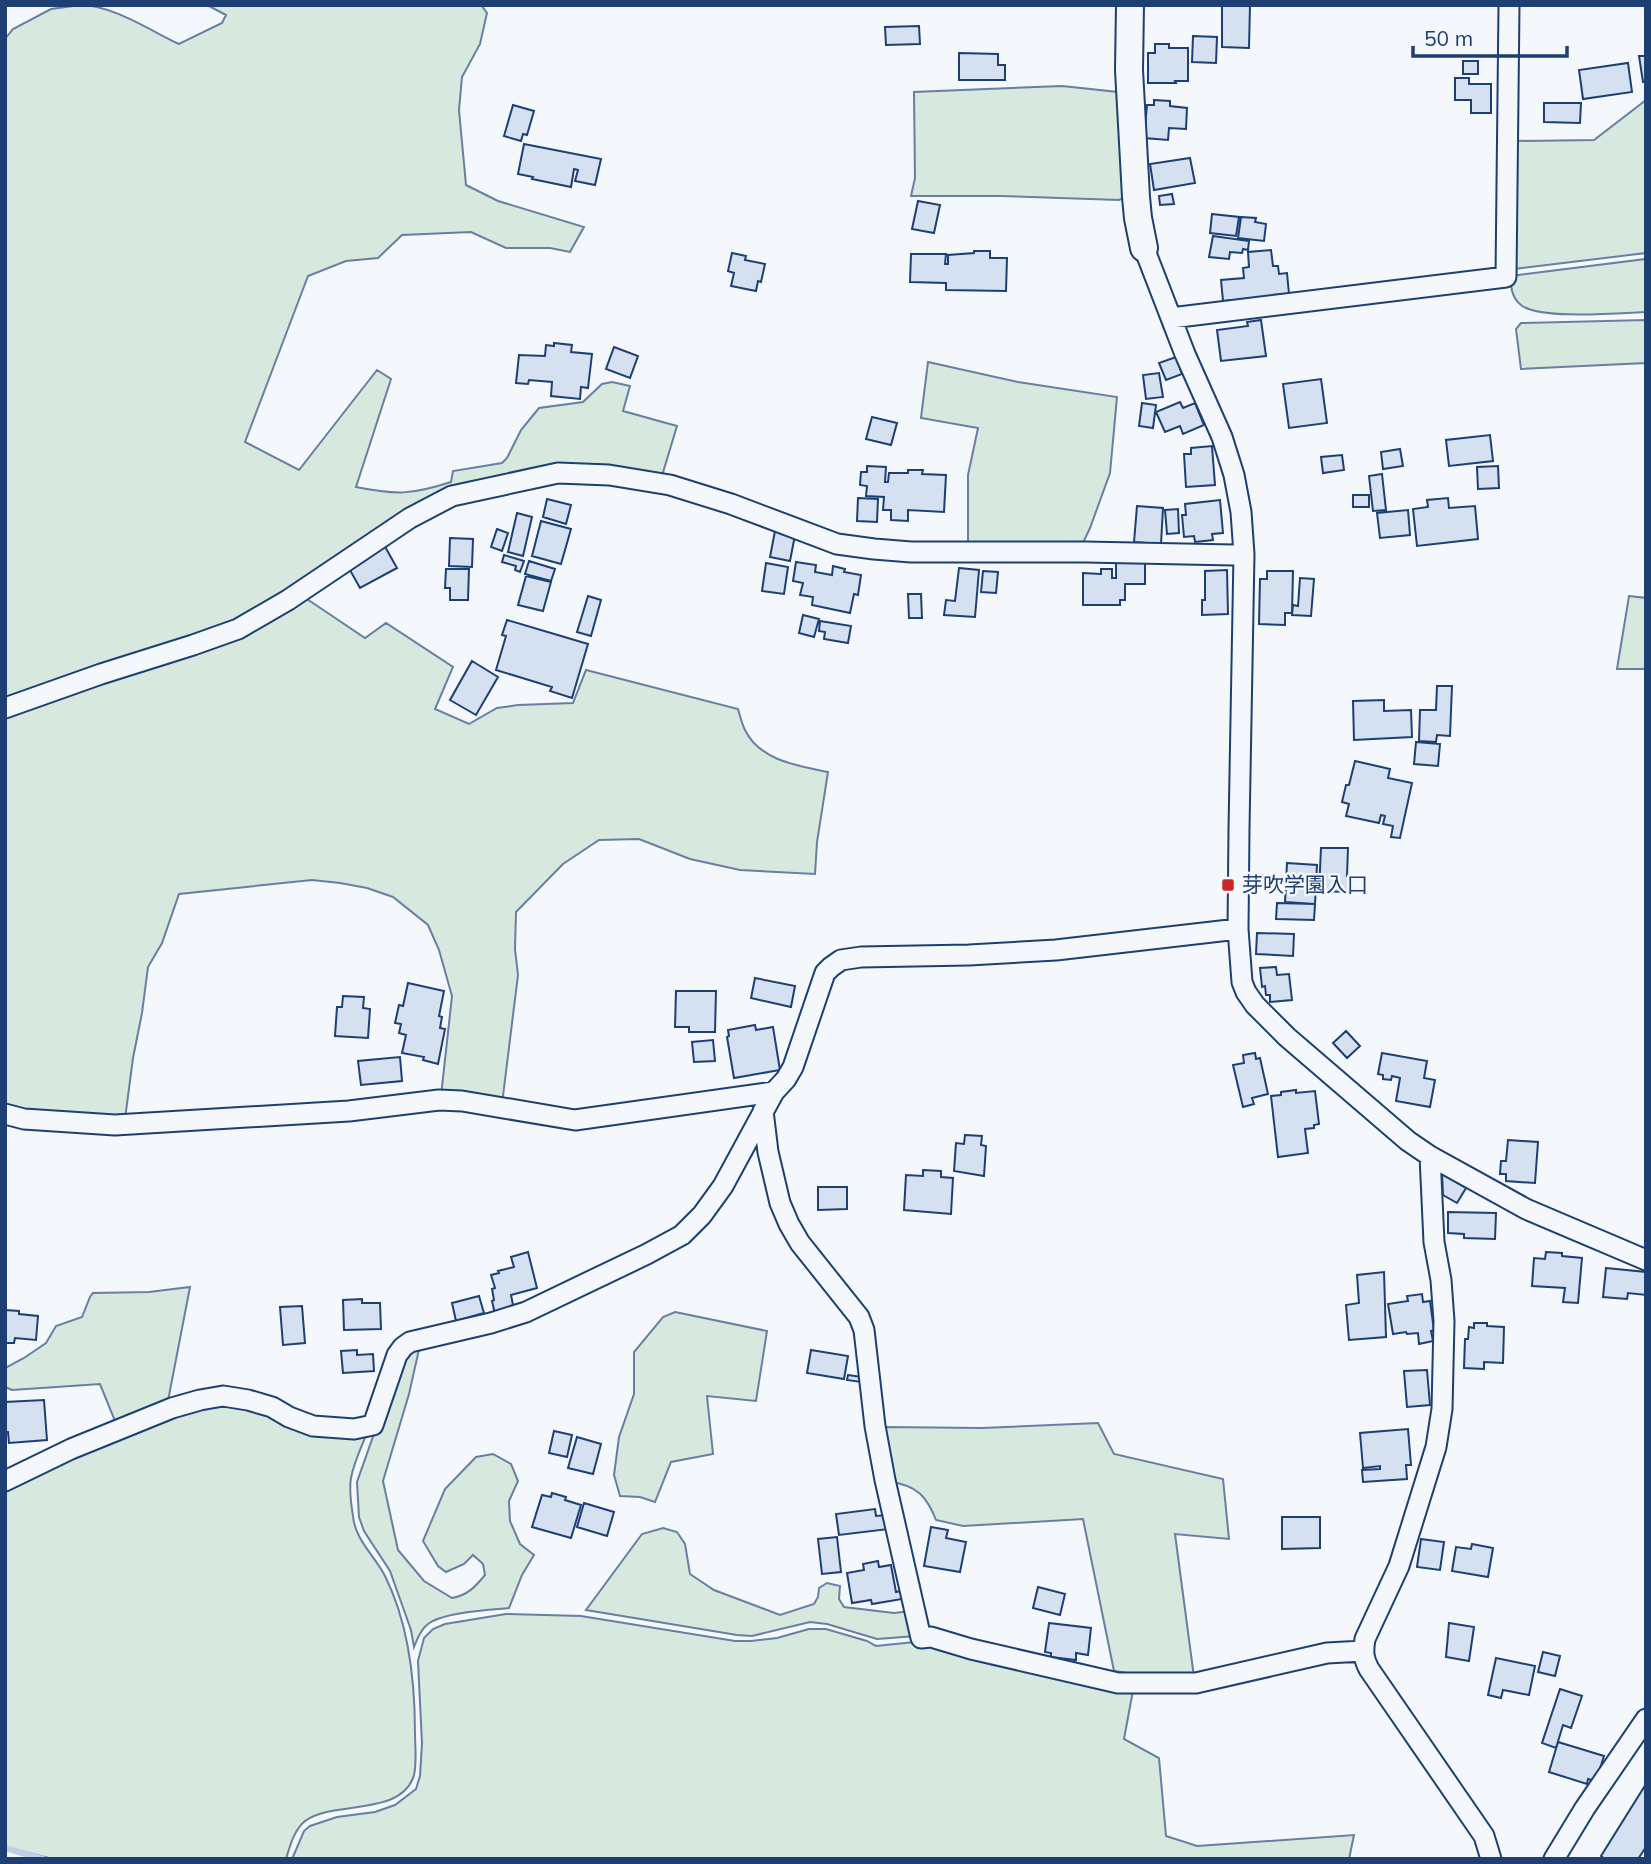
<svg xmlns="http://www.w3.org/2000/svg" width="1651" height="1864" viewBox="0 0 1651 1864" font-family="Mulish,'Noto Sans JP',sans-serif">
	<rect width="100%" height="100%" fill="#f4f7fb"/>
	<path fill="#d7e8df" stroke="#687fa3" stroke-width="2" d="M81 5C112 5 151 31 179 44L222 23 226 15 207 5H481L487 13 480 44 462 77 459 110 466 185 498 201 584 227 570 252 550 248H506L471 232 402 235 378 258 346 261 308 276 245 442 299 470 377 370 391 379 356 487C396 495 411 495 451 482L453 471 502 463 507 458 521 430 539 408 583 402 602 384 612 382 630 386 623 411 677 426 661 479 490 481 235 625 5 703V39L13 29 51 9Z
		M1062 86 1118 92 1125 197 1119 200 1000 196H911L915 178 914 92Z
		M1646 100V253L1514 269 1516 141 1594 140Z
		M1646 259V312C1620 313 1539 320 1521 305 1512 298 1511 288 1510 276Z
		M1646 320V363L1521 369 1516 329 1521 323Z
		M928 362 1018 382 1117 397 1110 473 1090 528 1081 547 968 549V475L978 428 921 418Z
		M301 595 365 638 386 623 453 667 435 709 469 724 497 708 518 705 573 703 586 670 738 709C740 716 742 724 745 730 760 761 799 766 828 772L817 842 815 874 740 870 690 859 639 839 599 840 563 864 516 912 515 949 518 975 502 1104 441 1096 452 996 439 950 428 925 393 897 367 888 340 883 312 880 179 894 162 943 148 967 142 1013 133 1058 125 1119 5 1110V710Z
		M1629 596 1646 598V669H1617Z
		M190 1287 167 1406 117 1426 100 1384 12 1390 5 1387V1368L24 1358 46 1343 56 1326 82 1317 90 1297 93 1293 149 1292Z
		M675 1312 767 1331 756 1401 707 1396 713 1454 671 1462 655 1502 640 1497 620 1496 614 1475 619 1437 634 1394V1352L663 1317Z
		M420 1345 409 1394 383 1481 398 1550 424 1581 452 1598C468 1595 475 1587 485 1575L483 1564 473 1555 464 1564 446 1572 438 1566 423 1541 445 1489 476 1457 493 1454 511 1464 518 1481 509 1501 510 1521 520 1544 534 1555 522 1575 509 1608C490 1610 443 1612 428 1624 421 1629 417 1639 414 1647L411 1630 390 1571 364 1531 359 1517 357 1482 400 1360Z
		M212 1401 369 1428C363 1444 354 1461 351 1478 349 1490 351 1504 353 1516 355 1540 375 1556 385 1576 409 1624 415 1680 415 1733 415 1746 417 1762 414 1775 402 1817 333 1800 305 1821 294 1830 290 1846 286 1859H53L5 1847V1486Z
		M1098 1423 1114 1454 1223 1479 1229 1539 1175 1534 1194 1677 1163 1678 1114 1671 1083 1519 963 1526 936 1520C927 1497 917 1485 890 1482L879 1432 885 1427 982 1428Z
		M663 1528 677 1532 685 1544 690 1574 714 1590 780 1615 814 1604 818 1597 819 1588 827 1583 840 1586 839 1599 844 1607 894 1613 911 1611 916 1636 877 1639 827 1624 810 1622 752 1636 737 1635 586 1610 642 1534Z
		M506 1614 581 1616 735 1641H751L777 1638 809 1629H826L867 1641 876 1646 915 1642 1134 1685 1124 1739 1159 1758 1166 1836 1197 1846 1354 1835 1349 1859H292L304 1831 310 1826 337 1817 375 1812 395 1805 416 1789 420 1776 422 1743 418 1661 424 1638 433 1629 445 1624Z"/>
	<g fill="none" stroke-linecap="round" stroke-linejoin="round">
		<path stroke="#bed0e5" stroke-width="6" d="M5 1848 43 1859"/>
	</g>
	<path fill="#d5e0f0" stroke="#1d3f73" stroke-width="2" d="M1222 5H1250L1249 48 1222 47Z
		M919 26 920 44 886 45 885 27Z
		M1193 36 1217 37 1216 63 1192 62Z
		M1155 44H1169V48H1188V81H1175L1176 83H1148V53H1155Z
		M959 53 998 54V65H1005V80H959Z
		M1639 56H1646V82H1643Z
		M1463 61H1478V74H1463Z
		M1628 63 1632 92 1583 99 1579 70Z
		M1455 78H1469V84H1491V113H1471V100H1455Z
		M1154 100 1170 101V106L1187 108 1186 129 1169 128 1168 140 1144 138 1147 105H1154Z
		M1544 103H1581L1580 123 1544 122Z
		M513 105 534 111 527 135 523 134 521 141 504 136Z
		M524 144 601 159 595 185 575 181 578 170 574 169 571 187 532 179 533 177 518 174Z
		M1190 158 1195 183 1154 190 1150 164Z
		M1172 194 1174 204 1160 205 1159 196Z
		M918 201 940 205 934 233 912 229Z
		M1212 214 1239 217 1236 236 1210 233Z
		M1241 217 1256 218 1255 222 1266 224 1264 241 1238 238Z
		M1213 236 1249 241 1248 250 1243 249 1242 253 1230 252 1229 259 1209 257Z
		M1271 250 1273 266H1278L1279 274 1287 273 1289 294 1273 295V297L1223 301 1221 280 1244 278 1243 268 1249 267 1248 252Z
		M974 251H990V258H1007L1006 291 946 290V283L910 282 911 254H946L945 264H948V255L974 253Z
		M732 253 746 256 745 260 765 264 761 282 758 281 756 291 731 286 734 273 728 271Z
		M1261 320 1266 356 1221 361 1217 330 1248 326 1247 322Z
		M554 343 572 345 571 352 592 354 588 388 581 387 580 399 551 396 552 382 529 380 528 384 516 383 519 355 545 356 546 345 554 346Z
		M614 347 638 356 630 378 606 369Z
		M1176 357 1182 374 1166 380 1159 363Z
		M1159 373 1163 397 1146 399 1143 375Z
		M1321 379 1327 423 1289 428 1283 384Z
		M1180 402 1183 408 1195 403 1204 425 1183 434 1180 426 1165 432 1156 412Z
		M1142 403 1156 405 1153 428 1139 426Z
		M872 417 897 423 891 445 866 439Z
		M1490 435 1493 461 1449 466 1446 440Z
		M1212 446 1215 485 1186 487 1184 454H1191V448Z
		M1400 449 1403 466 1383 469 1381 452Z
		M1342 455 1344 470 1323 473 1321 457Z
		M867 466 886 467 885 482H888L889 473H908V470H923L922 474 946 475 944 512 908 510V521L891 520V510H883L884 497 866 496 867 486 860 485 861 472H867Z
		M1498 466 1499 488 1478 489 1477 467Z
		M1382 474 1386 510 1373 511 1369 476Z
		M1353 495H1369V507H1353Z
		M858 498 878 499 877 522 857 521Z
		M1448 498 1449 508 1475 506 1478 539 1417 546 1413 509 1428 507 1427 500Z
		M547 499 571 505 566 524 543 517Z
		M1220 500 1223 533 1212 534 1213 540 1195 542 1194 536 1184 537 1182 515H1186L1185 504Z
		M1137 506 1163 508 1161 544 1134 542Z
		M1178 509 1179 533 1167 534 1165 510Z
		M1408 510 1410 535 1380 538 1377 513Z
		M517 513 532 517 523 556 508 552Z
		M541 521 571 529 561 564 532 556Z
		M497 529 508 533 502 551 491 547Z
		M775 531 795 535 790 561 770 557Z
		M450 538 473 539 472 567 449 566Z
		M383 543 397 568 360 588 346 563Z
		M504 555 524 561 520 572 515 570 516 566 502 562Z
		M529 561 555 569 551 581 525 574Z
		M796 562 816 565 815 572 832 575 833 566 845 569 844 572 861 575 858 595 854 594 850 613 812 605 813 597 800 595 803 583 793 581Z
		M766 563 788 567 784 594 762 591Z
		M1116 563H1145V584H1125V600H1120V605H1083V573L1101 574V569H1112V578H1116Z
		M959 568 979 570 975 617 944 615 946 600 955 601Z
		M446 569H469L468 600H450V588H445Z
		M1227 570 1228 614 1202 615V600H1205V571Z
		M983 571 998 572 996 593 981 592Z
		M1267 571H1293L1292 613H1285V625L1259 624 1260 579H1267Z
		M526 576 551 582 543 611 518 605Z
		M1300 578 1314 579 1311 616 1292 615 1293 605 1298 606Z
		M908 594H921L922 618H909Z
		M588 596 601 600 591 636 577 632Z
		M803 615 819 619 814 637 799 633Z
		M507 620 588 644 572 698 550 691 552 687 496 670 506 636 502 635Z
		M820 621 851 626 848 643 824 639 825 632 819 631Z
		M472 661 498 677 476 715 450 700Z
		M1437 686H1452L1450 736 1437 735 1436 742 1419 741 1420 710H1436Z
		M1384 700V711L1411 710 1412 737 1354 740 1353 701Z
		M1416 742 1440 744 1438 766 1414 764Z
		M1355 761 1390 769 1388 778 1412 783 1400 838 1391 837 1393 826 1383 824 1385 816 1381 815 1379 823 1346 816 1349 804 1342 802 1346 785H1349Z
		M1321 848H1348L1347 876H1349L1348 892 1319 891Z
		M1287 863 1317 865 1315 904 1285 902Z
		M1277 903 1315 904 1314 920 1276 919Z
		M1257 933 1294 934 1293 956 1256 954Z
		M1276 967 1277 975 1289 974 1292 1000 1270 1002V995H1266L1265 986 1262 987 1260 968Z
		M755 978 795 986 791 1007 751 998Z
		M408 983 444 991 439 1016 442 1017 440 1028 445 1029 438 1064 423 1060 424 1057 402 1053 406 1035 399 1033 401 1024 395 1023 399 1005 403 1006Z
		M676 991H716L715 1032H689V1027H675Z
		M343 996 364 997 363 1008 370 1009 368 1038 335 1036 337 1007H342Z
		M755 1025 756 1030 773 1027 780 1070 734 1078 727 1037 729 1036 728 1030Z
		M1346 1031 1360 1046 1347 1058 1333 1043Z
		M713 1040 715 1061 694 1062 692 1042Z
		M1255 1053 1256 1059 1260 1058 1268 1094 1252 1098 1254 1104 1243 1107 1233 1065 1244 1063 1243 1055Z
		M1382 1053 1427 1061 1424 1078 1435 1080 1430 1107 1396 1101 1400 1078 1392 1076 1391 1080 1383 1079V1075L1378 1074Z
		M400 1057 402 1081 361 1085 358 1061Z
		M1296 1090V1093L1315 1091 1319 1124 1314 1125V1128L1305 1129 1308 1153 1278 1157 1271 1096 1281 1095V1092Z
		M965 1135 982 1136 981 1145 986 1146 984 1176 954 1171 956 1143 964 1144Z
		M1508 1140 1538 1142 1535 1183 1506 1181V1174H1500L1501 1161H1506Z
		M923 1170 941 1171V1177L953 1178 951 1214 904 1210 906 1175 923 1176Z
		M1442 1174 1466 1188 1457 1203 1443 1195Z
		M818 1187H847V1209L818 1210Z
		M1448 1212 1496 1213 1495 1239 1464 1238V1234L1448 1233Z
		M528 1252 537 1288 511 1295 514 1310 495 1314 492 1301 494 1300 492 1289 495 1288 491 1275 499 1273 498 1271 514 1267 511 1257Z
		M1546 1252 1562 1253V1256L1582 1258 1578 1303 1563 1302 1565 1288 1532 1286 1534 1258 1545 1259Z
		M1606 1268 1646 1272V1295L1628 1293 1627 1299 1603 1297Z
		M1384 1272 1386 1337 1349 1340 1346 1305 1359 1303 1357 1275Z
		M1422 1294 1423 1302 1430 1301 1434 1330 1431 1331 1433 1341 1419 1344 1418 1333 1407 1334 1406 1332 1393 1334 1388 1304 1408 1301 1407 1296Z
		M479 1296 484 1313 456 1321 452 1303Z
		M362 1299V1303H380L381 1329 344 1330 343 1300Z
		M302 1306 305 1343 283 1345 280 1307Z
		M5 1310 19 1311V1314L38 1316 36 1340 15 1338 14 1343H6L5 1348Z
		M1474 1323H1487V1326L1504 1327 1503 1363 1484 1362V1369L1464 1368 1465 1339H1468L1469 1327 1474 1328Z
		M357 1350V1355L373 1354 374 1371 343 1373 341 1351Z
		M811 1350 848 1356 844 1379 807 1373Z
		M1427 1370 1430 1405 1407 1407 1404 1371Z
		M848 1375 862 1377 861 1382 847 1380Z
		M44 1400 47 1440 9 1443 8 1432H5V1402Z
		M1408 1429 1411 1465H1406L1407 1479 1363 1482 1362 1470 1380 1469V1466L1363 1468 1360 1433Z
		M554 1431 572 1435 567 1457 549 1453Z
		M577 1437 601 1444 593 1474 568 1468Z
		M552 1493 566 1497 565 1500 581 1505 571 1538 532 1527 542 1495 551 1497Z
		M584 1503 614 1512 607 1536 577 1527Z
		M875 1509 876 1516 887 1515 889 1529 839 1535 836 1514Z
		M1282 1517H1320V1548L1282 1549Z
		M931 1527 948 1530 946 1538 966 1542 960 1572 924 1566Z
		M837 1537 841 1572 822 1574 818 1539Z
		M1421 1539 1444 1542 1440 1570 1417 1567Z
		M1472 1544 1493 1548 1488 1577 1452 1571 1456 1547 1471 1549Z
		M878 1561 879 1567 891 1565 896 1592 901 1591 902 1599 872 1604 871 1600 852 1603 847 1573 864 1570 863 1564Z
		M1038 1587 1065 1594 1060 1615 1033 1608Z
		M1049 1623 1091 1628 1088 1655 1076 1653V1660L1051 1657V1653L1045 1652Z
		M1449 1623 1474 1627 1469 1661 1446 1657Z
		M1543 1652 1560 1656 1555 1676 1538 1672Z
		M1496 1658 1535 1666 1529 1695 1503 1690 1501 1698 1488 1695Z
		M1560 1689 1582 1696 1571 1728 1563 1725 1556 1748 1542 1743Z
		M1558 1742 1604 1756 1596 1781 1588 1779 1587 1784 1549 1772Z
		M1646 1784V1847L1638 1859H1605L1601 1856Z"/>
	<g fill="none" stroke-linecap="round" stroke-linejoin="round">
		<defs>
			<path id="street" d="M1144 248 1185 354 1222 437 1234 475 1241 512 1244 554 1239 829 1238 929 1242 982 1246 992 1255 1005 1287 1037 1408 1141 1430 1156 1526 1209 1646 1260
				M1171 318 1506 277 1509 5
				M5 708 101 674 193 645 238 629 288 600 410 518 452 496 558 473 609 475 670 485 731 504 837 544 874 549 911 552H1085L1234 555 1244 554
				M763 1111 768 1152 780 1203 789 1224 800 1243 859 1317 864 1330 875 1426 885 1480 921 1638 931 1637 971 1649 1118 1683H1196L1327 1653 1363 1651
				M5 1114 24 1119 115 1125 349 1111 439 1100 462 1101 575 1120 774 1092
				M1430 1156 1434 1242 1441 1280 1444 1321 1442 1409 1436 1447 1399 1566 1365 1639C1363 1651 1363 1658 1369 1669L1484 1836 1491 1859
				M5 1481 71 1449 172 1408 200 1400 223 1396 248 1400 272 1407 289 1417 313 1426 354 1429 373 1425 397 1355 403 1347 410 1342 491 1323 526 1312 647 1254 682 1235 702 1215 723 1186 774 1092 786 1079 793 1067 825 973 831 967 841 960 861 957 969 955 1056 950 1238 929
				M1554 1859 1585 1808 1646 1719"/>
			<path id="secondary" d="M1130 5 1129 70 1136 197 1138 218 1144 248"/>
		</defs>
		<use href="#street" stroke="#1d3f73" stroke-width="23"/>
		<use href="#secondary" stroke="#1d3f73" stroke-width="30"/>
		<use href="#street" stroke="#f4f7fb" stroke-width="19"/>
		<use href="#secondary" stroke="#f4f7fb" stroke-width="26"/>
	</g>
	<rect fill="#c62828" stroke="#f4f7fb" stroke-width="2.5" x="1221" y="878" width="14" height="14" rx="3.5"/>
	<g text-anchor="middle" stroke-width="5" stroke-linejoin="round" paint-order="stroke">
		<g font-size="21" fill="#1d3f73" stroke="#f4f7fb" text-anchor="start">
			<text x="1242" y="892">芽吹学園入口</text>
		</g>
	</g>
	<rect width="1651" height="1864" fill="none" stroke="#1d3f73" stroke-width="14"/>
	<path d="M1413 46v10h154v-10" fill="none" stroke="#1d3f73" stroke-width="3.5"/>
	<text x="1424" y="46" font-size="21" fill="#1d3f73" stroke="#f4f7fb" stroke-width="5" paint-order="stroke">50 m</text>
</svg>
